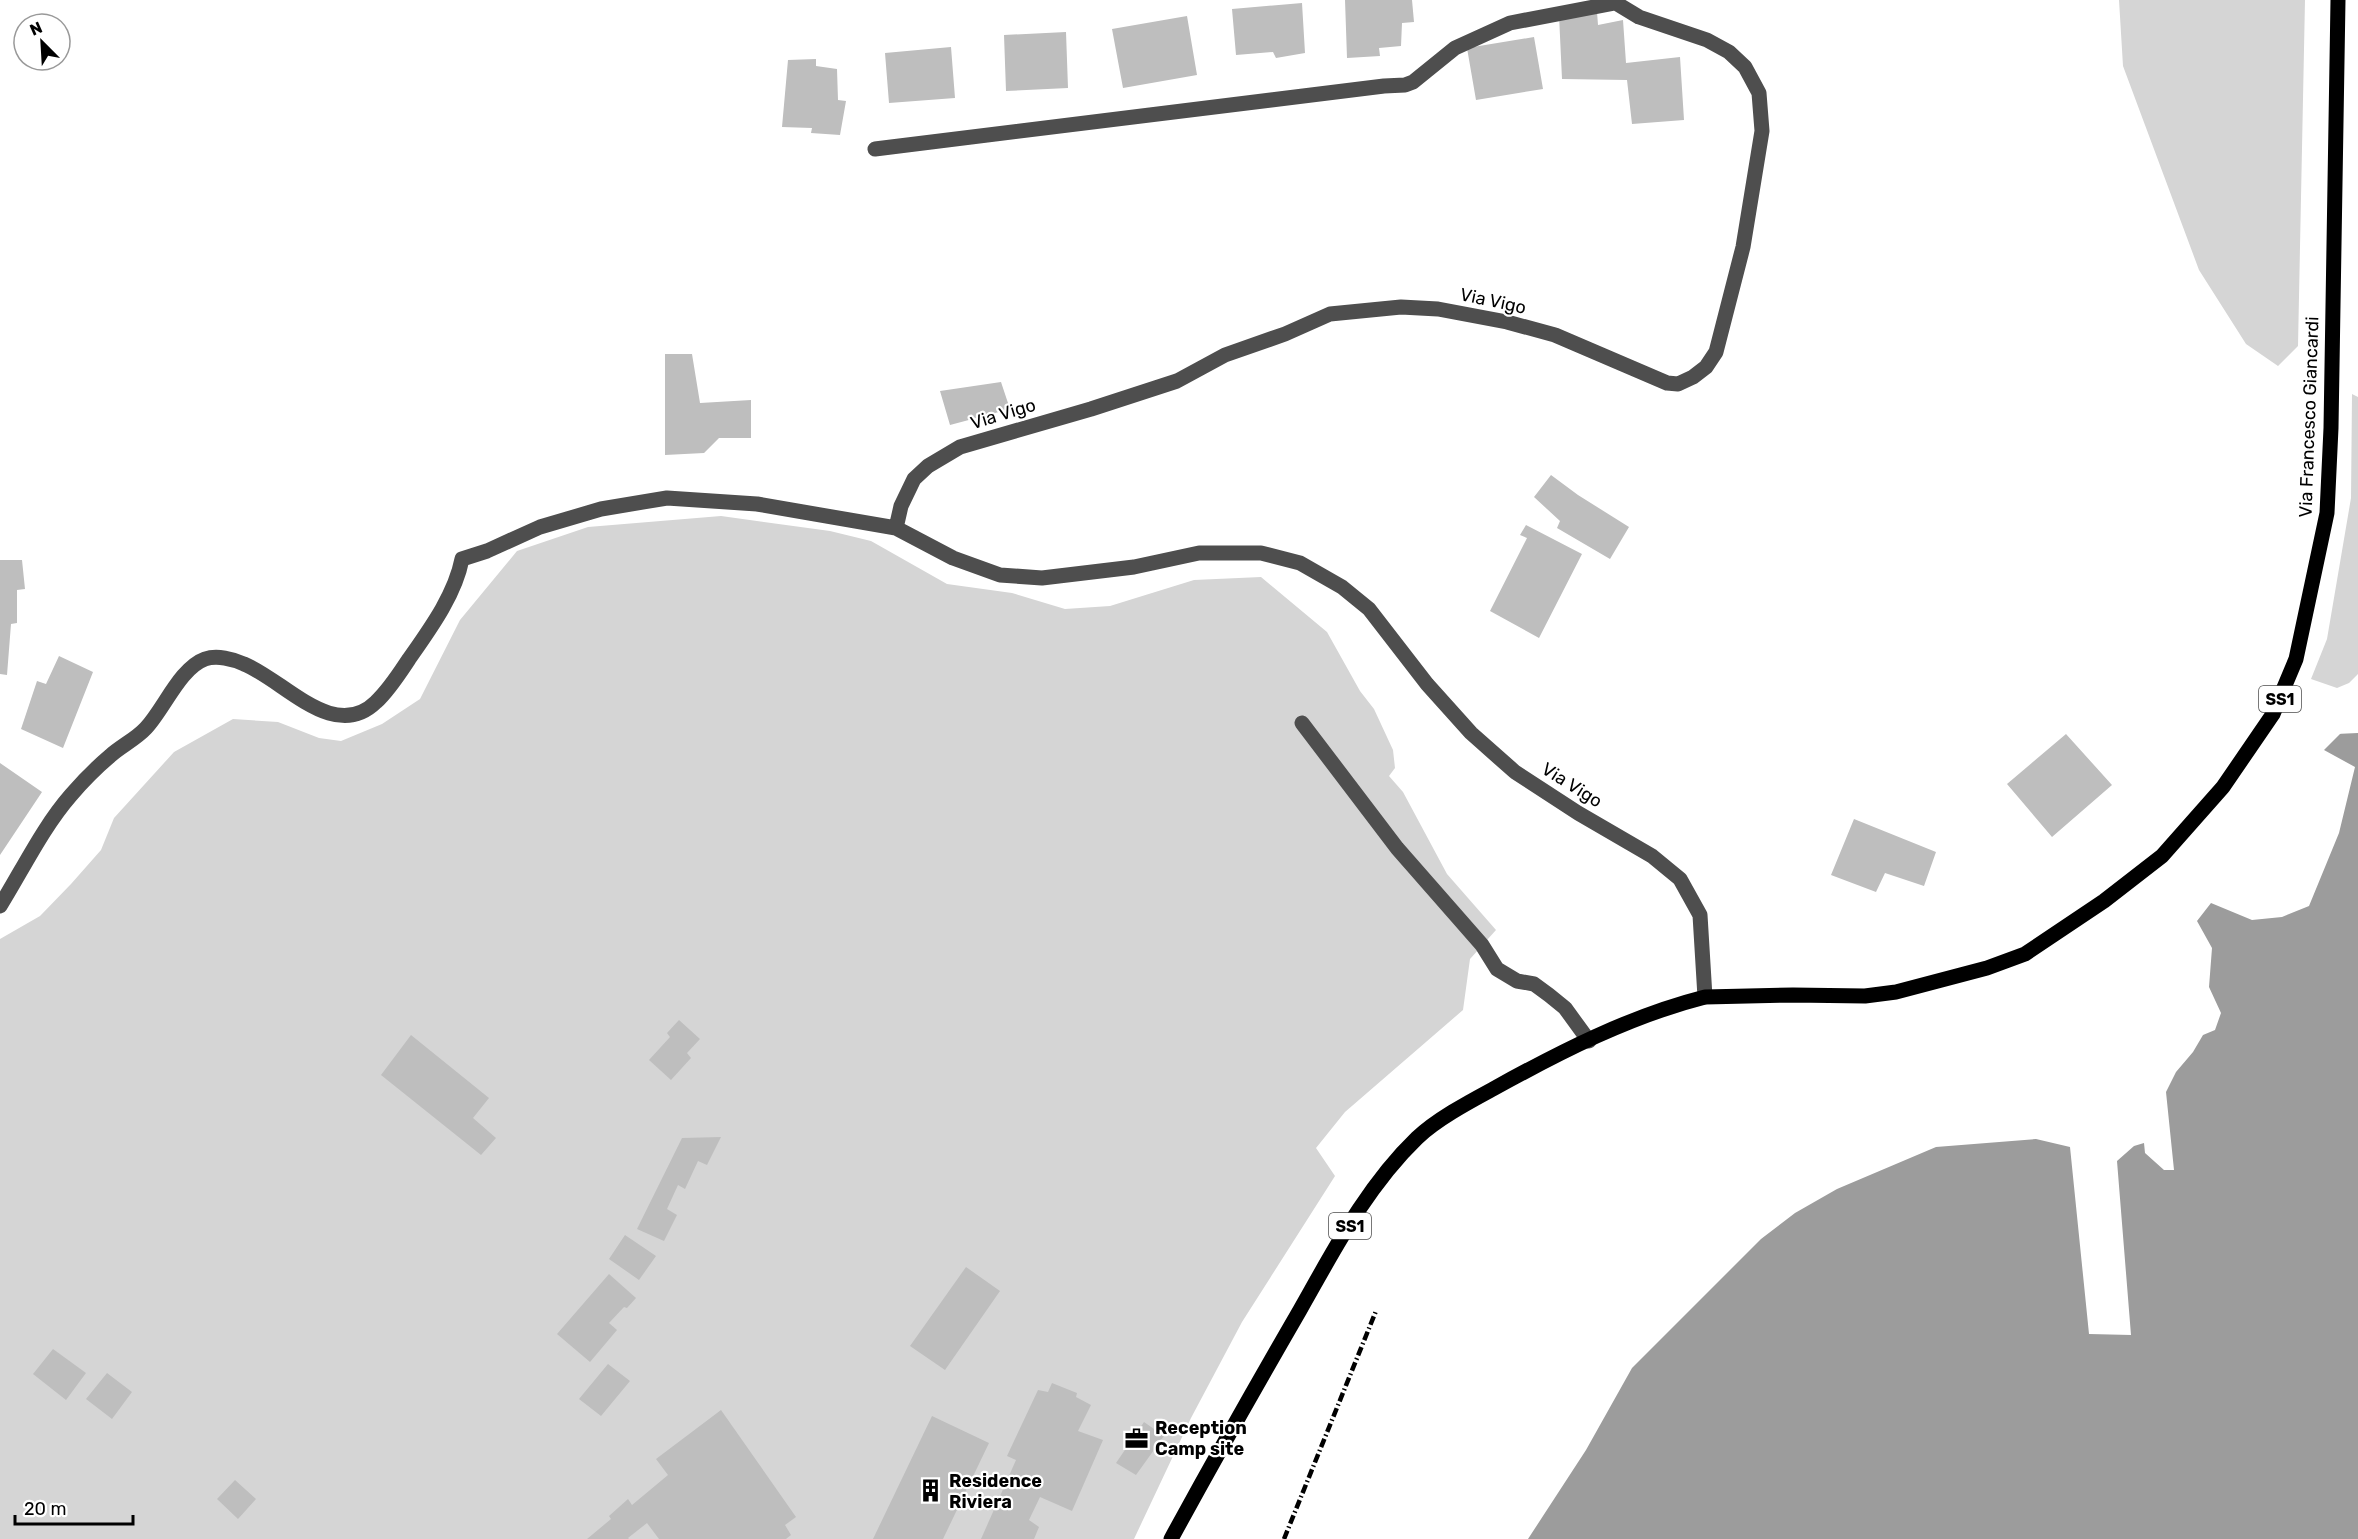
<svg xmlns="http://www.w3.org/2000/svg" width="2358" height="1539" viewBox="0 0 2358 1539" font-family="Rubik,sans-serif">
	<rect width="100%" height="100%" fill="#fff"/>
	<path fill="#d5d5d5" d="M2119 0H2305L2298 346 2278 366 2246 344 2199 270 2123 66Z
		M2352 394 2358 397V674L2349 683 2337 688 2311 679 2327 639 2351 498Z
		M721 516 830 531 871 541 947 584 1012 593 1065 609 1110 606 1194 580 1261 577 1327 632 1360 691 1374 709 1393 750 1395 768 1389 776 1403 792 1447 874 1496 930 1470 959 1463 1010 1345 1112 1316 1148 1335 1176 1242 1322 1191 1418 1134 1539H0V939L40 916 71 884 101 850 114 818 174 752 233 719 278 722 319 738 341 741 382 724 420 699 460 620 517 551 588 527Z"/>
	<path fill="#9c9c9c" d="M2358 716V1539H1528L1586 1450 1632 1368 1761 1239 1795 1213 1837 1189 1936 1147 2036 1139 2070 1147 2089 1334 2131 1335 2117 1161 2134 1146 2144 1143 2145 1153 2164 1170H2174L2166 1092 2176 1072 2193 1052 2203 1035 2215 1030 2221 1013 2209 987 2212 948 2197 921 2211 903 2252 920 2282 917 2309 906 2339 833 2355 767 2324 750Z"/>
	<path fill="#fff" d="M2358 713V733L2336 734 2356 714Z"/>
	<path fill="#bebebe" d="M1345 0H1412L1414 22 1402 23 1401 46 1379 48 1380 56 1347 58Z
		M1302 3 1305 53 1276 58 1273 52 1236 55 1232 9Z
		M1597 12 1598 25 1623 20 1626 63 1680 57 1684 120 1632 124 1627 80 1562 79 1559 15Z
		M1187 16 1197 75 1123 88 1112 29Z
		M1066 32 1068 88 1006 91 1004 35Z
		M1534 37 1543 89 1476 100 1467 48Z
		M951 47 955 98 889 103 885 53Z
		M816 59V66L837 69 838 100 846 101 840 135 811 133 812 128 782 127 788 60Z
		M665 354H692L700 403 751 400V438H719L704 453 665 455Z
		M1001 382 1010 409 950 425 940 391Z
		M1551 475 1578 495 1629 527 1610 559 1557 528 1560 521 1534 497Z
		M1526 525 1582 554 1539 638 1490 611 1527 538 1520 535Z
		M0 560H22L25 589 17 590V623L11 624 7 675 0 674Z
		M59 656 93 672 63 748 21 729 37 681 46 684Z
		M2066 734 2112 785 2052 837 2007 784Z
		M0 763 42 792 0 855Z
		M1854 819 1936 852 1924 886 1885 873 1876 892 1831 875Z
		M679 1020 700 1039 687 1053 691 1058 671 1080 649 1060 670 1037 667 1033Z
		M411 1035 489 1098 473 1118 496 1138 481 1155 381 1075Z
		M721 1137 707 1165 698 1161 685 1189 678 1185 667 1209 677 1215 664 1241 637 1229 682 1138Z
		M625 1235 656 1256 639 1280 609 1259Z
		M966 1267 1000 1291 945 1370 910 1346Z
		M609 1274 636 1298 627 1308 624 1307 609 1323 617 1330 590 1362 557 1334Z
		M53 1349 86 1373 66 1400 33 1374Z
		M608 1364 630 1381 601 1416 579 1399Z
		M107 1373 132 1392 112 1419 86 1399Z
		M1052 1383 1077 1393 1076 1397 1091 1405 1078 1431 1103 1440 1072 1511 1040 1497 1029 1520 1039 1527 1034 1539H981L1016 1460 1007 1456 1038 1390 1048 1392Z
		M721 1410 796 1517 785 1525 791 1535 786 1539H659L647 1523 628 1538 629 1539H587L611 1519 609 1516 628 1499 632 1505 668 1475 656 1459Z
		M932 1416 989 1443 943 1539H873Z
		M1144 1422 1164 1436 1136 1475 1116 1463Z
		M235 1480 256 1499 238 1519 217 1499Z"/>
	<g fill="none" stroke-linecap="round" stroke-linejoin="round">
		<path stroke="#4e4e4e" stroke-width="15" d="M1611 0 1639 17 1707 40 1729 52 1745 67 1759 93 1762 131 1743 247 1716 352 1706 367 1693 377 1678 384 1667 383 1555 335 1507 322 1438 309 1401 307 1330 314 1285 334 1225 355 1177 381 1091 409 960 447 928 466 914 479 901 506 896 528 953 558 1000 575 1042 578 1134 567 1199 553H1261L1300 563 1342 587 1369 609 1427 684 1471 733 1515 772 1578 813 1652 856 1680 879 1700 915 1705 997
			M875 149 1384 86 1405 85 1413 82 1455 48 1510 23 1615 3
			M1302 723 1397 848 1482 945 1497 969 1517 981 1534 984 1549 995 1565 1008 1589 1041
			M0 906C23 869 43 827 71 795 83 781 97 767 110 756 121 746 136 739 146 728 164 709 180 668 205 659 217 655 233 659 244 664 284 680 334 743 376 702 389 690 399 674 409 659 430 629 455 595 462 559L487 551 540 527 601 509 667 498 757 504 896 528"/>
		<path stroke="#000" stroke-width="15" d="M1171 1539C1213 1462 1256 1386 1300 1310 1334 1250 1367 1186 1417 1138 1437 1119 1469 1102 1493 1089 1560 1052 1630 1016 1705 997L1793 995 1865 996 1896 992 1987 968 2025 954 2104 901 2162 856 2223 787 2273 714 2296 659 2327 513 2331 428 2338 0"/>
		<path stroke="#000" stroke-width="4.5" stroke-dasharray="9 3 1.5 3" stroke-linecap="butt" d="M1284 1539 1376 1311"/>
	</g>
	<defs>
		<symbol id="office-bare" viewBox="-9 -9 18 18"><path d="M-6-3h4V-5.5h4V-3h4V5H-6ZM-1-4.5V-3h2v-1.5ZM-6 0V1H6V0Z" fill="#000" stroke="#fff" stroke-width="2.5" paint-order="stroke"/></symbol>
		<symbol id="building-bare" viewBox="-9 -9 18 18"><path d="M-4-6H4V6H1V3H-1V6H-4ZM-2.5-4.3h1.7v1.8h-1.7ZM.8-4.3h1.7v1.8H.8ZM-2.5-1h1.7V.8h-1.7ZM.8-1h1.7V.8H.8Z" fill="#000" stroke="#fff" stroke-width="2.5" paint-order="stroke"/></symbol>
	</defs>
	<g fill-rule="evenodd">
		<use href="#office-bare" x="1120" y="1422" width="33" height="33"/>
		<use href="#building-bare" x="914" y="1474" width="33" height="33"/>
	</g>
	<g text-anchor="middle" stroke-width="4.5" stroke-linejoin="round" paint-order="stroke">
		<g fill="#fff" stroke="#4c4c4c" stroke-width="1.5">
			<rect x="2259" y="686" width="42" height="26" rx="4.5"/>
			<rect x="1329" y="1213" width="42" height="26" rx="4.5"/>
		</g>
		<g font-size="16" font-weight="bold" fill="#000">
			<text x="2280" y="705">SS1</text>
			<text x="1350" y="1232">SS1</text>
		</g>
		<g font-size="18" fill="#000" stroke="#fff">
			<text transform="translate(1493 301) rotate(12)" y="6">Via Vigo</text>
			<text transform="translate(1003 414) rotate(-17)" y="6">Via Vigo</text>
			<text transform="translate(2309 417) rotate(-88)" y="6">Via Francesco Giancardi</text>
			<text transform="translate(1572 785) rotate(32)" y="6">Via Vigo</text>
		</g>
		<g font-size="18" font-weight="bold" fill="#000" stroke="#fff" text-anchor="start">
			<text x="1155" y="1434">Reception<tspan x="1155" dy="21">Camp site</tspan></text>
			<text x="949" y="1487">Residence<tspan x="949" dy="21">Riviera</tspan></text>
		</g>
	</g>
	<g transform="translate(42 42) rotate(336)"><circle r="28" fill="#ffffff" stroke="#999999" stroke-width="1.5"/>
	<path d="M0-4.5L10 22L0 15L-10 22Z" fill="#000000"/>
	<text y="-9" font-size="16" font-weight="bold" text-anchor="middle" fill="#000000">N</text>
	</g>
	<path d="M15 1515v9h118v-9" fill="none" stroke="#000000" stroke-width="3"/>
	<text x="24" y="1515" font-size="18" fill="#000000" stroke="#ffffff" stroke-width="4.5" paint-order="stroke">20 m</text>
</svg>
